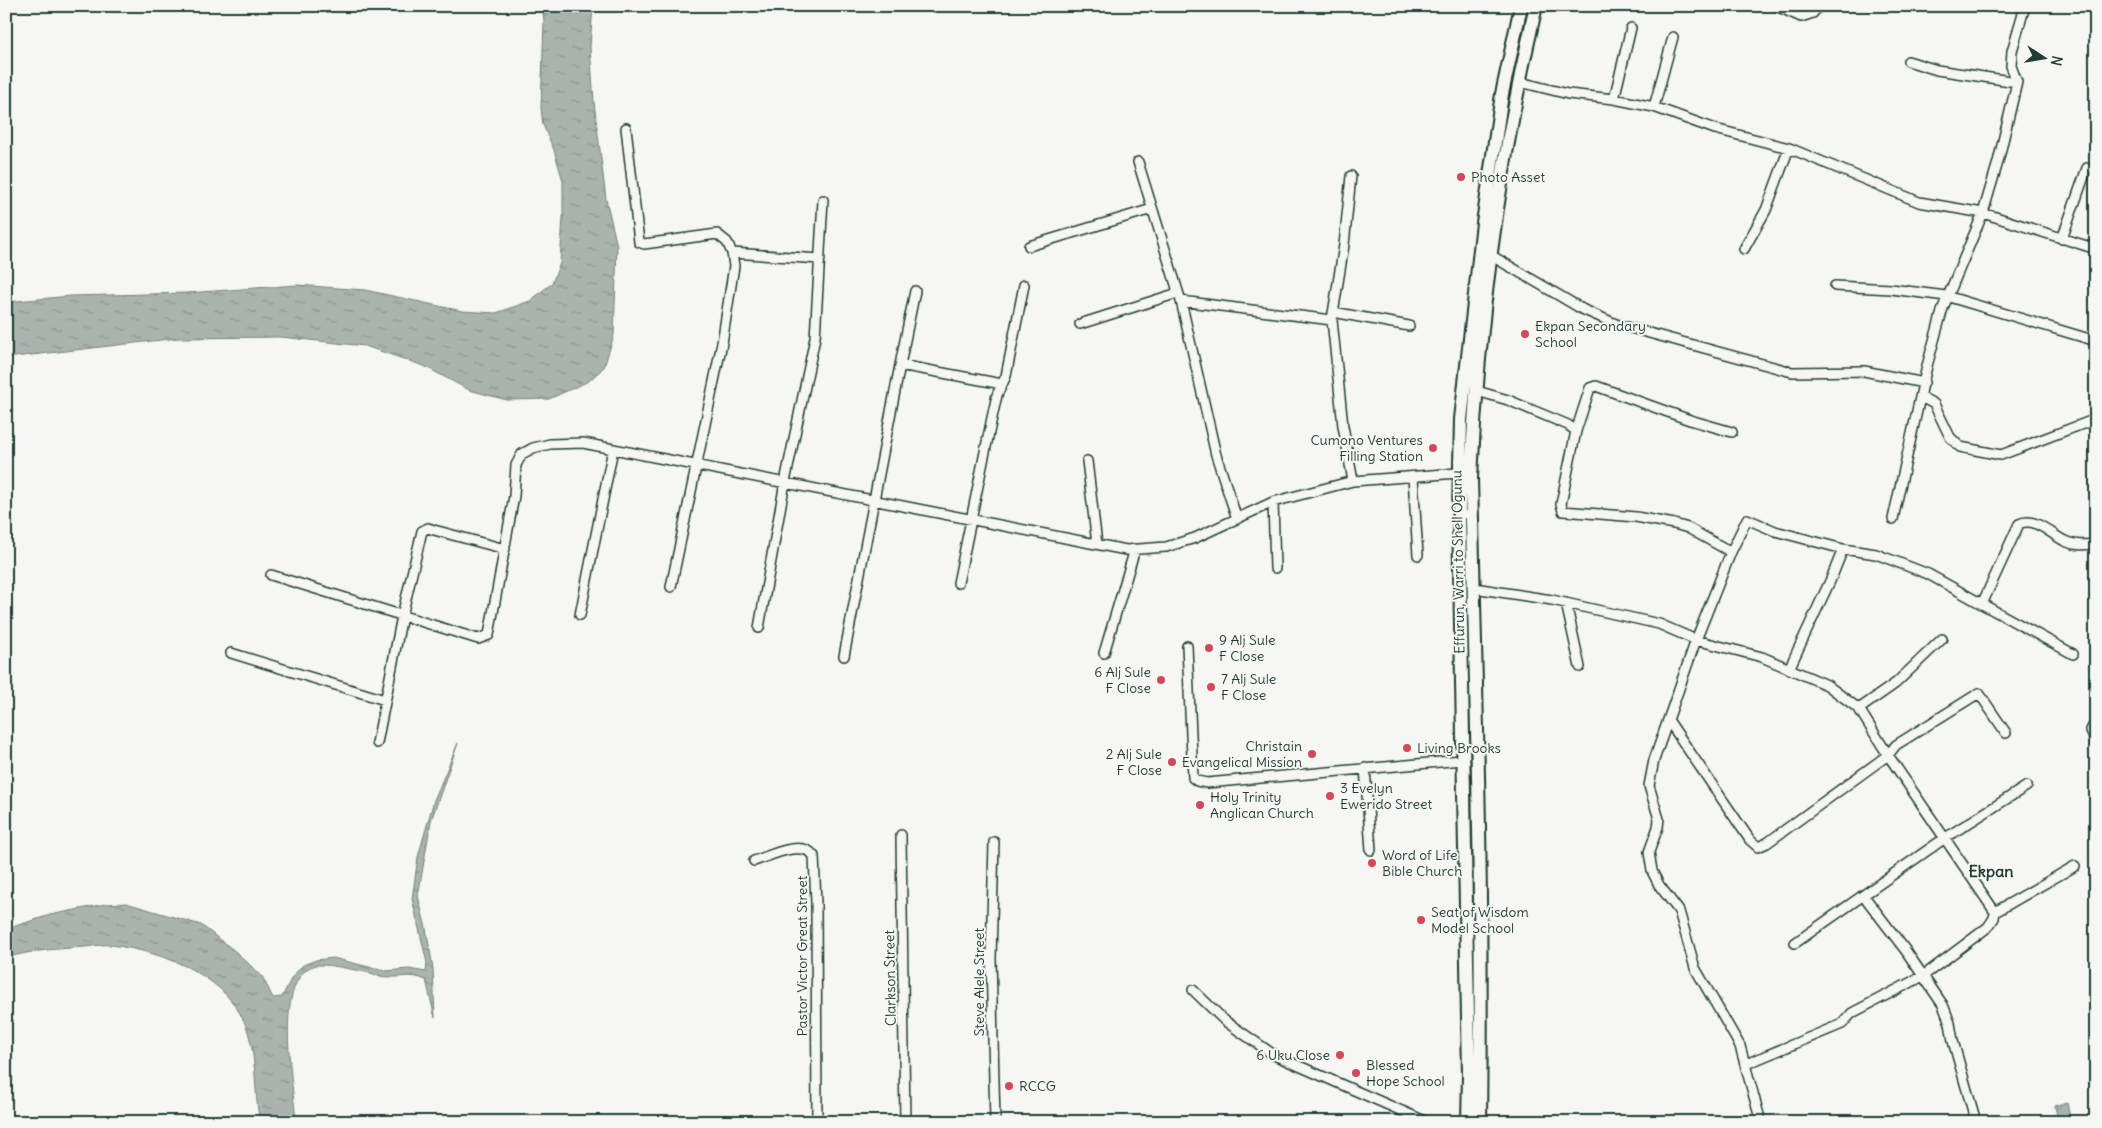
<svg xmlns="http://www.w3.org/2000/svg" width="2102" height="1128" viewBox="0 0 2102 1128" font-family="Delius,sans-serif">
	<defs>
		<pattern id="water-ripples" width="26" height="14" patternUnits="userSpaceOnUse" patternTransform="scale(1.25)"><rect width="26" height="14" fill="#aab3ae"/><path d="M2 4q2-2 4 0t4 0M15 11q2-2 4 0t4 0" fill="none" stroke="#8a938e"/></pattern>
	</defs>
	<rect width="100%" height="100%" fill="#f6f6f2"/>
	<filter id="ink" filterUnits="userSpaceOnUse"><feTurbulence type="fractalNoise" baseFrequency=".02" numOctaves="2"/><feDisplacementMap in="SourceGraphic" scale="10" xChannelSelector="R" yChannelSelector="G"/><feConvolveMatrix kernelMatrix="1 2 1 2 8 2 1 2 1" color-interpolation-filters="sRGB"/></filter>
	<g filter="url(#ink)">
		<path fill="url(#water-ripples)" stroke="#72847d" d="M542 6H593L590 47 594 102 606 199 617 246 614 335 604 367 589 381 549 399 507 400 469 390 424 366 365 346 281 337 178 338 6 358V302L71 296 187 293 297 285 365 290 462 311 496 313 530 301 552 283 560 263 563 217V181L554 150 543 125 541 108 544 21Z
			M458 743 431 821 418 896 426 928 433 968 435 1018 426 980C409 973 405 978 389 977 382 977 376 975 370 973 358 971 323 962 313 966 272 982 294 1087 296 1122H260C253 1089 258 1053 244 1021 221 972 161 952 111 945 103 944 93 946 85 947 59 949 31 950 6 958V929L50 915 105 904 126 903 201 925 236 952 262 976 273 998 282 997 292 977 303 965 316 960 333 958 385 971 409 969 426 972 427 963 412 899 418 857 434 800Z
			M2067 1103 2071 1122H2058L2055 1106Z"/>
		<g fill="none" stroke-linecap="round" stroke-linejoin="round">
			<defs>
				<path id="street" d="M1776 6 1801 17 1813 13 1818 6
					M1908 61 1937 70 2017 82
					M1520 82 1568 94 1614 99 1654 107 1715 129 1789 148 1919 202 1983 213 2096 249
					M1614 99 1631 28
					M1654 107 1673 37
					M626 128 639 242 644 244 717 234 727 242 732 253 734 266 722 343 671 587
					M1138 162 1181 301 1216 455 1237 519
					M1351 176 1344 245 1332 320 1343 426 1353 481
					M2062 239 2087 168
					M1029 246 1152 209
					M1744 249 1766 210 1789 148
					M732 253 820 259
					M1492 256 1582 309 1616 324 1792 372 1864 371 1924 383
					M1835 286 1891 289 1946 296 2096 341
					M1181 301 1332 320
					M1333 312 1409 326
					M1080 324 1178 293
					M900 365 915 291
					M1477 391 1508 400 1568 425 1576 431 1590 388 1596 386 1690 420 1732 432
					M1921 397 1934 404 1950 437 1960 447 2001 455 2096 419
					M1576 431 1561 504 1563 511 1636 517 1674 524 1688 528 1731 552
					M1087 461 1097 544
					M1413 477 1418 555
					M1273 502 1275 568
					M1893 519 1927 366 1943 308 1983 213 1998 162 2017 82 2011 66 2012 51 2025 6
					M271 575 478 639 489 635 514 496 516 465 522 454 533 448 550 444 583 443 1126 550 1166 547 1195 538 1273 502 1353 481 1458 473
					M958 583 993 413 997 395 1006 376 1024 285
					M1474 588 1552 600 1659 624 1696 640 1762 657 1827 685 1859 709 1888 755 1995 912
					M1566 603 1580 667
					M1982 604 2073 654
					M580 615 613 449
					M759 628 785 482 815 338 823 200
					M1187 646 1193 778 1197 781 1207 783 1462 760
					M231 653 385 700
					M1104 653 1135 549
					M844 656 900 365 1002 384
					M1789 669 1831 579 1843 549 1876 554 1928 574 1982 604 2019 524C2036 516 2051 535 2065 541 2075 546 2085 545 2096 544
					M1859 709 1896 683 1942 639
					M1668 720 1750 840 1758 847 1767 843 1888 755 1896 745 1979 693 2006 733
					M2096 721 2091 730 2096 745
					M377 743 402 616 422 531 428 528 434 530 505 549
					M1365 768 1371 850
					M901 835 905 1122
					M994 842 991 958 995 1122
					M754 861C770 856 802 839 814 856L816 903 817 1122
					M1864 896 1906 951 1943 1005 1950 1023 1953 1041 1976 1122
					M1795 943 1945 838 2027 786
					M1193 990 1225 1021 1274 1055 1427 1122
					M1746 1064 1842 1024 1852 1013 1923 976 1988 927 1994 918 1995 912 2075 866
					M1761 1122 1740 1046 1695 968 1679 911 1659 885 1652 871 1649 852 1658 827 1659 819 1649 786 1654 760 1696 640 1731 552 1747 519 1775 531 1843 549"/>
				<path id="secondary" d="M1468 1122 1469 1075 1459 512 1461 419 1483 223 1502 94 1521 6
					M1480 1122C1483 907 1476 692 1471 478 1478 321 1500 159 1536 6"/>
			</defs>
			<use href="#street" stroke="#1f3d34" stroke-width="12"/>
			<use href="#secondary" stroke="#1f3d34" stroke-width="16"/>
			<use href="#street" stroke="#f6f6f2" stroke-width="9"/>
			<use href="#secondary" stroke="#f6f6f2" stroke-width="12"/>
		</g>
	</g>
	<g fill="#d1495b" stroke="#f6f6f2" stroke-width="2">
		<circle cx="1461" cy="177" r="5"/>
		<circle cx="1525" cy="334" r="5"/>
		<circle cx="1433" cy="448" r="5"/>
		<circle cx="1209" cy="648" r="5"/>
		<circle cx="1161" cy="680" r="5"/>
		<circle cx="1211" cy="687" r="5"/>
		<circle cx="1407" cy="748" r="5"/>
		<circle cx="1312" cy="754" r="5"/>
		<circle cx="1172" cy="762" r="5"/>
		<circle cx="1330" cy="796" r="5"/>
		<circle cx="1200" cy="805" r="5"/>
		<circle cx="1372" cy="863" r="5"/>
		<circle cx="1421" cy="920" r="5"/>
		<circle cx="1340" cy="1055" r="5"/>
		<circle cx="1356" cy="1073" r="5"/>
		<circle cx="1009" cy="1086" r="5"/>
	</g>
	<g text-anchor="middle" stroke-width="4" stroke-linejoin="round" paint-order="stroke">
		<g font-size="14" fill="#1f3d34" stroke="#f6f6f2" text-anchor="start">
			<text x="1471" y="182">Photo Asset</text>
			<text x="1535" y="331">Ekpan Secondary<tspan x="1535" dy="16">School</tspan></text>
			<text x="1423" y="445" text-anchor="end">Cumono Ventures<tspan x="1423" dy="16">Filling Station</tspan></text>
			<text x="1219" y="645">9 Alj Sule<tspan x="1219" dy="16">F Close</tspan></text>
			<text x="1151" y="677" text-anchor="end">6 Alj Sule<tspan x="1151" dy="16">F Close</tspan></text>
			<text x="1221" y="684">7 Alj Sule<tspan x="1221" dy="16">F Close</tspan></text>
			<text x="1302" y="751" text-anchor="end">Christain<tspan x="1302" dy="16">Evangelical Mission</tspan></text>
			<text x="1417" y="753">Living Brooks</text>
			<text x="1162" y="759" text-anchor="end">2 Alj Sule<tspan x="1162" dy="16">F Close</tspan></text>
			<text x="1340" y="793">3 Evelyn<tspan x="1340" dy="16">Ewerido Street</tspan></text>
			<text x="1210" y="802">Holy Trinity<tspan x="1210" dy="16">Anglican Church</tspan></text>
			<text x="1382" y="860">Word of Life<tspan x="1382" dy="16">Bible Church</tspan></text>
			<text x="1431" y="917">Seat of Wisdom<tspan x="1431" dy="16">Model School</tspan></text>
			<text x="1330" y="1060" text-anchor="end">6 Uku Close</text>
			<text x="1366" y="1070">Blessed<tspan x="1366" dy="16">Hope School</tspan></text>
			<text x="1019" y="1091">RCCG</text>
		</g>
		<g font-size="14" fill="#1f3d34" stroke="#f6f6f2">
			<text transform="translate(1458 562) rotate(-91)" y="5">Effurun, Warri to Shell Ogunu</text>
			<text transform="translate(802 956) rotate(-90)" y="5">Pastor Victor Great Street</text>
			<text transform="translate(890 978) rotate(-91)" y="5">Clarkson Street</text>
			<text transform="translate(979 982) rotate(-90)" y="5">Steve Alele Street</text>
		</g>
		<g font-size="16" font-weight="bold" fill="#1f3d34" stroke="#f6f6f2">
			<text x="1991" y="877">Ekpan</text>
		</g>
	</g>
	<rect width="2102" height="1128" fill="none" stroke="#f6f6f2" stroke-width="25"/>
	<rect x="12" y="12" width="2077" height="1103" fill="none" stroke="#1f3d34" stroke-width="2" filter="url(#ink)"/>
	<g transform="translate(2044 58) rotate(102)" stroke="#f6f6f2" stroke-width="4" paint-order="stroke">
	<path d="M0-4L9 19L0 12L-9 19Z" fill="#1f3d34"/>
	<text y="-8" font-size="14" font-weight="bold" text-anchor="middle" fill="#1f3d34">N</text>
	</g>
</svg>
